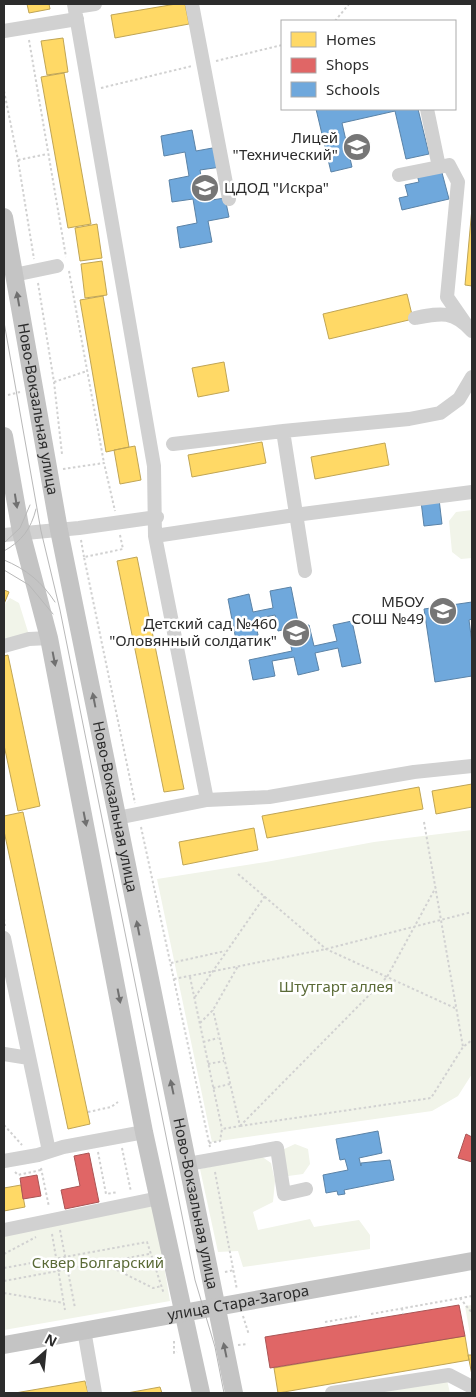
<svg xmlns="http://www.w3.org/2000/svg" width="476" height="1397" viewBox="0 0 476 1397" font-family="'Noto Sans',sans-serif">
	<rect width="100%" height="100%" fill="#fff"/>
	<path fill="#f1f4e9" d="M472 510V558L461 559 452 552 449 521 456 512Z
		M10 598 19 603 29 635 4 639V605Z
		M472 830V1074L458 1096 432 1111 212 1142 157 879 266 862 374 842Z
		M295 1144 308 1149 310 1164 303 1174 288 1176 282 1150Z
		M261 1156 271 1163 275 1181 273 1202 253 1212 258 1230 310 1219 314 1227 359 1220 370 1235V1249L243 1267 238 1251 218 1252 200 1169Z
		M153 1202 170 1301 4 1330V1229Z
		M472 1305V1346L465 1306Z
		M447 1380 450 1393H372Z"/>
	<path fill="#ffd966" stroke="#c0a555" d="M27 4H49L50 9 29 13Z
		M176 4H185L189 24 115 38 111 15Z
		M63 38 68 72 47 75 41 41Z
		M64 73 91 224 68 228 41 77Z
		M472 208V286L465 285Z
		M97 224 102 258 80 261 75 228Z
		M102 261 107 295 85 298 81 264Z
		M407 294 413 319 329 339 323 314Z
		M103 296 129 447 106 452 80 300Z
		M224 362 229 391 198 397 192 368Z
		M262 442 266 463 192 477 188 455Z
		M385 443 389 465 315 479 311 457Z
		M135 446 141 480 120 484 114 450Z
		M137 557 184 789 164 792 117 561Z
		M4 590 9 592 4 604Z
		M8 655 40 806 18 811 4 745V656Z
		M472 784V807L436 814 432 791Z
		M419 787 423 809 267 838 262 816Z
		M23 812 90 1124 68 1129 4 831V816Z
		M254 828 258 850 183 865 179 842Z
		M21 1185 25 1207 4 1211V1188Z
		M465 1336 469 1360 278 1393 274 1368Z
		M468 1355H472V1375Z
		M85 1381 88 1393H15Z
		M160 1387 162 1393H127Z"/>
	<path fill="#e06666" stroke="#a55" d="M466 1134 472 1137V1162L458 1158Z
		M89 1153 99 1202 65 1209 61 1190 80 1186 74 1156Z
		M37 1175 41 1196 23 1199 20 1178Z
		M459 1305 465 1336 270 1368 265 1337Z"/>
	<path fill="#6fa8dc" stroke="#5b83a7" d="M316 109H418L429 154 406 159 395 111 342 123 352 167 331 172Z
		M192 130 196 151 218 147 221 167 200 170 205 201 225 198 229 217 208 221 212 242 180 248 177 227 197 223 193 199 172 202 169 180 189 176 185 152 164 156 161 136Z
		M441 169 449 199 402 210 399 198 408 196 405 185 419 182 417 175Z
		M439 499 442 524 424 526 421 501Z
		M291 587 299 627 309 625 314 646 337 641 333 625 352 621 361 663 342 667 338 648 315 653 319 670 298 675 294 657 272 661 275 676 253 680 249 660 292 651 287 629 278 631 275 615 255 619 258 635 236 640 228 599 249 594 253 612 273 608 270 591Z
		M472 602V619L469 620 472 643V676L435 682 424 609Z
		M378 1131 382 1153 359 1158 361 1166V1163L390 1160 394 1180 344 1190 345 1194 338 1195 337 1191 326 1193 323 1175 348 1170 345 1159 340 1160 336 1139Z"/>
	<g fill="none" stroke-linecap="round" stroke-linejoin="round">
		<path stroke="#d1d1d1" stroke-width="2" stroke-dasharray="2.5 2.5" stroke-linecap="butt" d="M335 21 349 4
			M29 40 66 257
			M216 61 282 45
			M101 88 192 66
			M4 91 18 160 34 259
			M18 160 47 154
			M69 271 104 463
			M38 283 54 382 62 454
			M54 382 87 371
			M8 395 20 392
			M63 469 104 463 115 511
			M120 535 123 549 84 557 135 803
			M81 540 84 557
			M424 822 463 1047
			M141 827 210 1147
			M238 874 326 949 457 1009
			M4 919 5 926
			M171 963 225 951
			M190 977 222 1129
			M174 979 326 949 472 912
			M195 997 265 896
			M200 1023 213 1010 238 966
			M203 1042 218 1038
			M208 1064 224 1061
			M213 1088 230 1084
			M88 1112 111 1107 118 1102
			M4 1125 22 1145
			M240 1126 387 977 436 887
			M240 1126 431 1098 463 1047 472 1040
			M209 1143 220 1141 222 1129 240 1126 213 1010
			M122 1148 131 1192
			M98 1152 106 1194 118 1192
			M41 1168 49 1207
			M15 1172 18 1175 41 1170
			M215 1172 237 1290
			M60 1230 75 1308
			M52 1234 65 1310
			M4 1254 36 1237
			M103 1263 153 1288 162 1286
			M4 1268 147 1242 164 1294
			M225 1272 234 1270
			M4 1281 149 1254
			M4 1293 64 1303
			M460 1298 472 1313
			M402 1308 403 1314
			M371 1314 472 1296
			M243 1316 249 1335
			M325 1322 360 1316
			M174 1341V1353L177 1352
			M238 1345 248 1344"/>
		<path stroke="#d1d1d1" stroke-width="14" d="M74 4 154 466 155 536 207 800
			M192 4 229 199
			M75 7 95 4
			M4 31 77 19
			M427 109 439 167
			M399 175 449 165 458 182 447 297 465 323
			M14 275 57 266
			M415 318C441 313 453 310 472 331
			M173 444 283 431
			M4 535 79 528 157 517
			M155 536 295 515 472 492
			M305 571 283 431 409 419 440 413 459 399 472 377
			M4 646 29 639 49 638
			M117 818 207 800 269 797 414 772 472 766
			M4 938 49 1151
			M4 1054 29 1058
			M4 1161 38 1155 63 1147 144 1132
			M188 1164 277 1148 284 1194 306 1189
			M4 1230 159 1198
			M84 1330 95 1393
			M332 1393 449 1375 472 1387"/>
		<g stroke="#c4c4c4" stroke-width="18">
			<path id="s1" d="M4 217 59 530 234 1393"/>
			<path d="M4 436 21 532 49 638 144 1132 201 1393"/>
			<path id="s2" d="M4 1345 472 1261"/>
		</g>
		<path stroke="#b8b8b8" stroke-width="1" d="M4 322 41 531 60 610 195 1280 215 1347 224 1393
			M4 543 20 528 30 505
			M4 551C22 541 31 529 36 509
			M4 560C26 569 42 582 55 602
			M4 570 29 585 53 614"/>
	</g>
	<defs><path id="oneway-solid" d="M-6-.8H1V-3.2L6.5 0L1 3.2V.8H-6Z" transform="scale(1.25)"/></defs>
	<g fill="#707070">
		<use href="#oneway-solid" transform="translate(18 299) rotate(-100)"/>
		<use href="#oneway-solid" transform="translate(16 501) rotate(81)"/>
		<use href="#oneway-solid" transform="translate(54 659) rotate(79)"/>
		<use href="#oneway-solid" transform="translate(94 700) rotate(-101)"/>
		<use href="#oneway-solid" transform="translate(85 819) rotate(79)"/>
		<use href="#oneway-solid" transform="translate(138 928) rotate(-101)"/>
		<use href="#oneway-solid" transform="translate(119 996) rotate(79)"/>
		<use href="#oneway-solid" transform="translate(172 1087) rotate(-102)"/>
		<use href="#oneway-solid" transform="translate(225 1350) rotate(-102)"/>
	</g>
	<defs>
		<symbol id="school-disc" viewBox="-11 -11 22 22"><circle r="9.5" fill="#767676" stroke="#fff"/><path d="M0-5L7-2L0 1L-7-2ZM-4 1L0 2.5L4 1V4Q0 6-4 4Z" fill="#fff"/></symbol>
	</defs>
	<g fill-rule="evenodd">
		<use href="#school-disc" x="341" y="131" width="32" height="32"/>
		<use href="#school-disc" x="189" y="172" width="32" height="32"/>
		<use href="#school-disc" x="427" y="595" width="32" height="32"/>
		<use href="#school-disc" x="280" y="617" width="32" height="32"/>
	</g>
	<g text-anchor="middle" stroke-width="5" stroke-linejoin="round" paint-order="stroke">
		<g font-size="15" fill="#2c2c2c" stroke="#fff" text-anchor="end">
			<text x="338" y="143">Лицей<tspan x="338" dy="17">"Технический"</tspan></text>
			<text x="224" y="193" text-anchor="start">ЦДОД "Искра"</text>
			<text x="424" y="607">МБОУ<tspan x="424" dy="17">СОШ №49</tspan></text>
			<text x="277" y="629">Детский сад №460<tspan x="277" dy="17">"Оловянный солдатик"</tspan></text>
		</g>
		<g font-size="15" fill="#2c2c2c" stroke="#fff">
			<text dy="5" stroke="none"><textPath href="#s1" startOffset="195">Ново-Вокзальная улица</textPath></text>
			<text dy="5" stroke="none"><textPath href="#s1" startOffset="600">Ново-Вокзальная улица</textPath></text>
			<text dy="5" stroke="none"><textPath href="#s1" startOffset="1005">Ново-Вокзальная улица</textPath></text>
			<text dy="5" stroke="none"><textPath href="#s2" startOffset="238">улица Стара-Загора</textPath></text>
		</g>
		<g font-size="15" fill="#5a6a36" stroke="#fff">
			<text x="336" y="992">Штутгарт аллея</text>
			<text x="98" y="1268">Сквер Болгарский</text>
		</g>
	</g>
	<rect width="476" height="1397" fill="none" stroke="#2c2c2c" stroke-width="10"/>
	<rect x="281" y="20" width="175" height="90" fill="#ffffff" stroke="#ababab"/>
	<rect x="291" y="32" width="25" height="15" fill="#ffd966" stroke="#ababab"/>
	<text x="326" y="45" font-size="15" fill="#2c2c2c">Homes</text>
	<rect x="291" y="58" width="25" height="15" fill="#e06666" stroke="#ababab"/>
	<text x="326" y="70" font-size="15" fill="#2c2c2c">Shops</text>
	<rect x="291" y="82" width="25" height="15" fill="#6fa8dc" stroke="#ababab"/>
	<text x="326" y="95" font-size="15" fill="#2c2c2c">Schools</text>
	<g transform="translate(45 1352) rotate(27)" stroke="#ffffff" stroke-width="4" paint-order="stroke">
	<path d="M0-4L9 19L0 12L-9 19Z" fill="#2c2c2c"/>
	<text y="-8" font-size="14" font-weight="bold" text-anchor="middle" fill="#2c2c2c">N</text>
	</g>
</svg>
